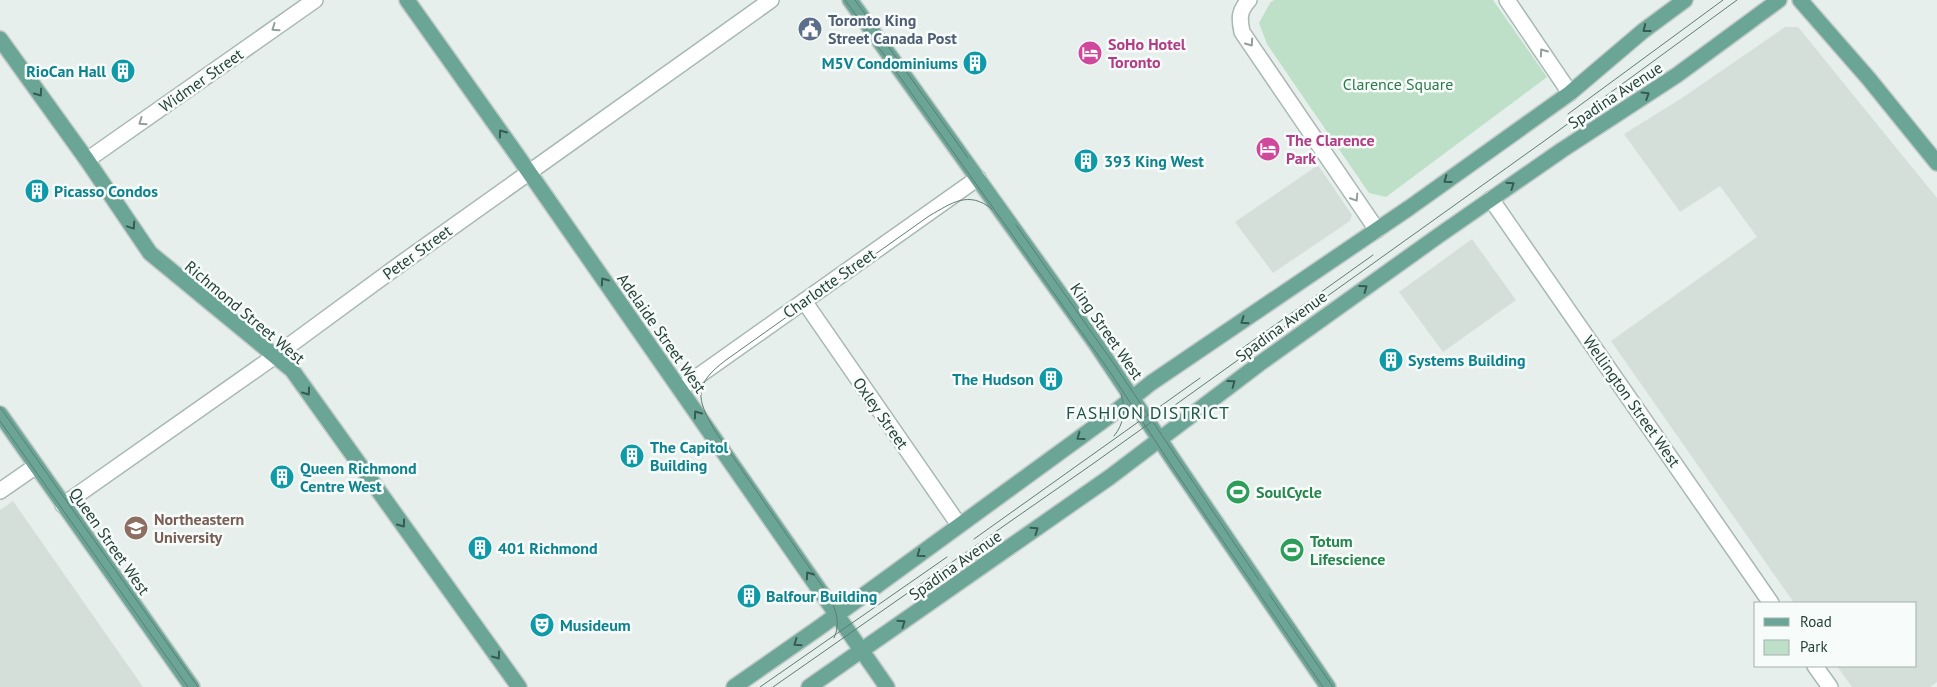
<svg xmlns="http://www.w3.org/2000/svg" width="1937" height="687" viewBox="0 0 1937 687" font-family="'PT Sans',sans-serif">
	<rect width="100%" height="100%" fill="#e6efeb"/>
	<path fill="#d4dfda" d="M1785 27H1798L1937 198V682L1930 687H1852L1837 666H1916V603H1794L1611 341 1757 237 1720 186 1680 212 1624 134 1682 98Z
		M1318 165 1352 215 1350 221 1273 273 1235 222Z
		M1472 239 1516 300 1443 352 1399 292Z
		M13 501 143 687H0V510Z"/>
	<path fill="#bfe0c8" d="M1274 0H1493L1547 77 1386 197 1369 193 1267 44 1259 23 1270 3Z"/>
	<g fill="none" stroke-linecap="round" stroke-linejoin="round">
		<defs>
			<path id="minor" d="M1249 0C1239 11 1239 18 1242 32L1377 230
				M1507 0 1570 93
				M87 160 315 0
				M1491 199 1771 603
				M804 301 959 525
				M680 389 978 178
				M0 491 36 466
				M63 505 275 356 399 265 771 0
				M1815 666 1830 687"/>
			<path id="major" d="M407 0 517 155 887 687
				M850 0 1096 344 1176 464 1328 687
				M1800 0 1869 79 1937 163
				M0 39 87 160 150 253 292 370 519 687
				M0 414 192 687
				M734 687 820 627 1111 415 1151 383 1409 208 1570 93 1643 31 1685 0
				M809 687 1110 477 1259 364 1438 236 1562 150 1677 75 1779 0"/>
		</defs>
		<use href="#minor" stroke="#a8b8b2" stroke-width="18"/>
		<use href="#major" stroke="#c2cac8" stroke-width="18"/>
		<use href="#minor" stroke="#fff" stroke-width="15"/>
		<use href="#major" stroke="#6aa596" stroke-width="15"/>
		<path stroke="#5f7d75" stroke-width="1" d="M845 0 1110 372 1177 474 1323 687
			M855 0 968 158
			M1568 114 1723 0
			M1016 225 1116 367 1259 580
			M1237 352 1373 255
			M0 407 198 687
			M0 421 188 687
			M1114 436C1124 424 1126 409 1121 394
			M974 539 1200 378
			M1269 594 1333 687
			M834 638C841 622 836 611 829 596L715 431C696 398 693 385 726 360L929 216C952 203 968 190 992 209
			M760 687 947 557
			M773 687 1094 463 1547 139 1737 0"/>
	</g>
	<defs><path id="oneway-chevron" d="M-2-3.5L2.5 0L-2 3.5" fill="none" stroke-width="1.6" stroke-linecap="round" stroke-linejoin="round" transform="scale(1.25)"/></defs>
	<g stroke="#92a09c">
		<use href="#oneway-chevron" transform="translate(275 28) rotate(145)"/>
		<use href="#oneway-chevron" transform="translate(1250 43) rotate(55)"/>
		<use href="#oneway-chevron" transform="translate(1543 52) rotate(-125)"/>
		<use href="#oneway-chevron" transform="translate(142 122) rotate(145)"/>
		<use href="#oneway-chevron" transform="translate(1355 198) rotate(57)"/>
	</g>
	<g stroke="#365b51">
		<use href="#oneway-chevron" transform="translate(1646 29) rotate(142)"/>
		<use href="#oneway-chevron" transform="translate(39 93) rotate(54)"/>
		<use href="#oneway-chevron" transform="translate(1646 95) rotate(-32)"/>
		<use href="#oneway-chevron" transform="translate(502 133) rotate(-126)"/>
		<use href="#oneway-chevron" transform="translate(1447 180) rotate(144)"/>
		<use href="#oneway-chevron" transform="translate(1511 185) rotate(-35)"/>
		<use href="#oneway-chevron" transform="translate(132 226) rotate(56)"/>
		<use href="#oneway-chevron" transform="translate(604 281) rotate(-125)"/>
		<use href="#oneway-chevron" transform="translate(1364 288) rotate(-36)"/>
		<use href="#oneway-chevron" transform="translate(1244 321) rotate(146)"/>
		<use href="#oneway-chevron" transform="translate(1232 383) rotate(-36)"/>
		<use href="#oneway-chevron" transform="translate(307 392) rotate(54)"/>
		<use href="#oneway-chevron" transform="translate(697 414) rotate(-125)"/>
		<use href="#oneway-chevron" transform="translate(1080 437) rotate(144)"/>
		<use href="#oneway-chevron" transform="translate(402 524) rotate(54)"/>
		<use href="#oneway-chevron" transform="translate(1035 530) rotate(-35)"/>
		<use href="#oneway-chevron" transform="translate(920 554) rotate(144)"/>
		<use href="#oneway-chevron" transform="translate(809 575) rotate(-125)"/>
		<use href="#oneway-chevron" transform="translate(902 623) rotate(-35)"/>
		<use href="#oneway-chevron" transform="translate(797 643) rotate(145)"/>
		<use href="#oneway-chevron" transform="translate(497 656) rotate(54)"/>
	</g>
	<defs>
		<symbol id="civic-disc" viewBox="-11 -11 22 22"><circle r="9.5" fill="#5c6f8a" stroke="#f7fbf9"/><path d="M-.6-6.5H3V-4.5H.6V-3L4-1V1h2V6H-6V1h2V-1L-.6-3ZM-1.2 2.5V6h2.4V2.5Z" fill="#fff"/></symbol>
		<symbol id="hotel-disc" viewBox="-11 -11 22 22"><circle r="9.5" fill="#d1479c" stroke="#f7fbf9"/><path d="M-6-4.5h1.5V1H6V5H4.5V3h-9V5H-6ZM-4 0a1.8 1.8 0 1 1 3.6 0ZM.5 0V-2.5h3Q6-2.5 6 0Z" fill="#fff"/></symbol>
		<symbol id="building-disc" viewBox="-11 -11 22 22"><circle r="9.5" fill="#0f9aa8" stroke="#f7fbf9"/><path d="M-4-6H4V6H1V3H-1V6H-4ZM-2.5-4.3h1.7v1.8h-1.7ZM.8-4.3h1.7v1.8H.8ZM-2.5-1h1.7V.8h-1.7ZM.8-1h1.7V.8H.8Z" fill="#fff"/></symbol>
		<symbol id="stadium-disc" viewBox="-11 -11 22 22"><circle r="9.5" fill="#2e9e5b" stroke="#f7fbf9"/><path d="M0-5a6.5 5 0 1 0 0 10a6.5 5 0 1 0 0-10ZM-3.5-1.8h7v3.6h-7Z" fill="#fff"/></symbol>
		<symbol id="university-disc" viewBox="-11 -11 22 22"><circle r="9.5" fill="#8d6e63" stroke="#f7fbf9"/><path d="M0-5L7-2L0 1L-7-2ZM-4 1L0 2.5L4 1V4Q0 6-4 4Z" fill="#fff"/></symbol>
		<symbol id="theatre-disc" viewBox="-11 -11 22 22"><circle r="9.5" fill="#0f9aa8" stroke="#f7fbf9"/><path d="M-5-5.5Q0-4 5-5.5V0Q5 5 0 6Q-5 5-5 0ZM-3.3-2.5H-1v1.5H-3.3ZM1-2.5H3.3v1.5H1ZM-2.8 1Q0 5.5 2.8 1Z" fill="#fff"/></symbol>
	</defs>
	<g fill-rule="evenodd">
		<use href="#civic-disc" x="796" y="15" width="28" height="28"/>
		<use href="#hotel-disc" x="1076" y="39" width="28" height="28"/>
		<use href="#building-disc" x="961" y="49" width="28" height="28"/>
		<use href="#building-disc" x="109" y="57" width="28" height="28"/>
		<use href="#hotel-disc" x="1254" y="135" width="28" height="28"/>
		<use href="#building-disc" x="1072" y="147" width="28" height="28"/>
		<use href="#building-disc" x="23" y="177" width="28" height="28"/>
		<use href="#building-disc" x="1377" y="346" width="28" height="28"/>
		<use href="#building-disc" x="1037" y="365" width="28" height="28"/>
		<use href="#building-disc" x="618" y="442" width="28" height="28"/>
		<use href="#building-disc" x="268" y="463" width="28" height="28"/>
		<use href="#stadium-disc" x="1224" y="478" width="28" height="28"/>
		<use href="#university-disc" x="122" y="514" width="28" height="28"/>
		<use href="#building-disc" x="466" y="534" width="28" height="28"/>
		<use href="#stadium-disc" x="1278" y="536" width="28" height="28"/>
		<use href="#building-disc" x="735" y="582" width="28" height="28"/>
		<use href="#theatre-disc" x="528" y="611" width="28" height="28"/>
	</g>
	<g text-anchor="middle" stroke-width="5" stroke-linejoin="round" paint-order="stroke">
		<g font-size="16" font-weight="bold" fill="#4e5e75" stroke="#f7fbf9" text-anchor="start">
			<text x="828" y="26">Toronto King<tspan x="828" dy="18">Street Canada Post</tspan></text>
		</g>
		<g font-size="16" font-weight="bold" fill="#b23c85" stroke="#f7fbf9" text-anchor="start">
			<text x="1108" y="50">SoHo Hotel<tspan x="1108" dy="18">Toronto</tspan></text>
			<text x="1286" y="146">The Clarence<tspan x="1286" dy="18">Park</tspan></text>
		</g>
		<g font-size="16" font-weight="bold" fill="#0d838f" stroke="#f7fbf9" text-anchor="start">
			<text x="958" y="69" text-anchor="end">M5V Condominiums</text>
			<text x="106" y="77" text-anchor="end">RioCan Hall</text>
			<text x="1104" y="167">393 King West</text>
			<text x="54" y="197">Picasso Condos</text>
			<text x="1408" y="366">Systems Building</text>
			<text x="1034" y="385" text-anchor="end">The Hudson</text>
			<text x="650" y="453">The Capitol<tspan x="650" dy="18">Building</tspan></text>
			<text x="300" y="474">Queen Richmond<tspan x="300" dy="18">Centre West</tspan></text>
			<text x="498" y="554">401 Richmond</text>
			<text x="766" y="602">Balfour Building</text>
			<text x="560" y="631">Musideum</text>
		</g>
		<g font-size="16" fill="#24423a" stroke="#f7fbf9">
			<text transform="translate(201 80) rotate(-35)" y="6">Widmer Street</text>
			<text transform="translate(1615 95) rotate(-33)" y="6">Spadina Avenue</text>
			<text transform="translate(417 252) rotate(-36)" y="6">Peter Street</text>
			<text transform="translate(829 283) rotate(-35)" y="6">Charlotte Street</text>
			<text transform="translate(245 312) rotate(40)" y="6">Richmond Street West</text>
			<text transform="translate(1281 326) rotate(-36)" y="6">Spadina Avenue</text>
			<text transform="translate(1107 331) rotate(55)" y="6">King Street West</text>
			<text transform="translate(662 333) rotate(55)" y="6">Adelaide Street West</text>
			<text transform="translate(1632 401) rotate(55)" y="6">Wellington Street West</text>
			<text transform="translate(881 413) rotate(55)" y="6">Oxley Street</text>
			<text transform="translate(110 541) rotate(55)" y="6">Queen Street West</text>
			<text transform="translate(955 565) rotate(-35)" y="6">Spadina Avenue</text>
		</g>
		<g font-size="16" fill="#2d7a4b" stroke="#f7fbf9">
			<text x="1398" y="90">Clarence Square</text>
		</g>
		<g font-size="16" font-weight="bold" fill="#27864d" stroke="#f7fbf9" text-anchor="start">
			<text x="1256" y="498">SoulCycle</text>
			<text x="1310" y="547">Totum<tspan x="1310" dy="18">Lifescience</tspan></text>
		</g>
		<g font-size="16" font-weight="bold" fill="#785e54" stroke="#f7fbf9" text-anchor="start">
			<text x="154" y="525">Northeastern<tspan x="154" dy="18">University</tspan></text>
		</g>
		<g font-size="18" letter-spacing="1" fill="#1f5548" stroke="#f7fbf9">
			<text x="1148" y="419">FASHION DISTRICT</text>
		</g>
	</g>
	<rect x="1754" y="602" width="162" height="65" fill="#f7fbf9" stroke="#a3b1ad"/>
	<rect x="1764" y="618" width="25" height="8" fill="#6aa596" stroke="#a3b1ad"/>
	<text x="1800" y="627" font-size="15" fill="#24423a">Road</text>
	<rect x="1764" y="640" width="25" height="15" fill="#bfe0c8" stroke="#a3b1ad"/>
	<text x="1800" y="652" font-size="15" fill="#24423a">Park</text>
</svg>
